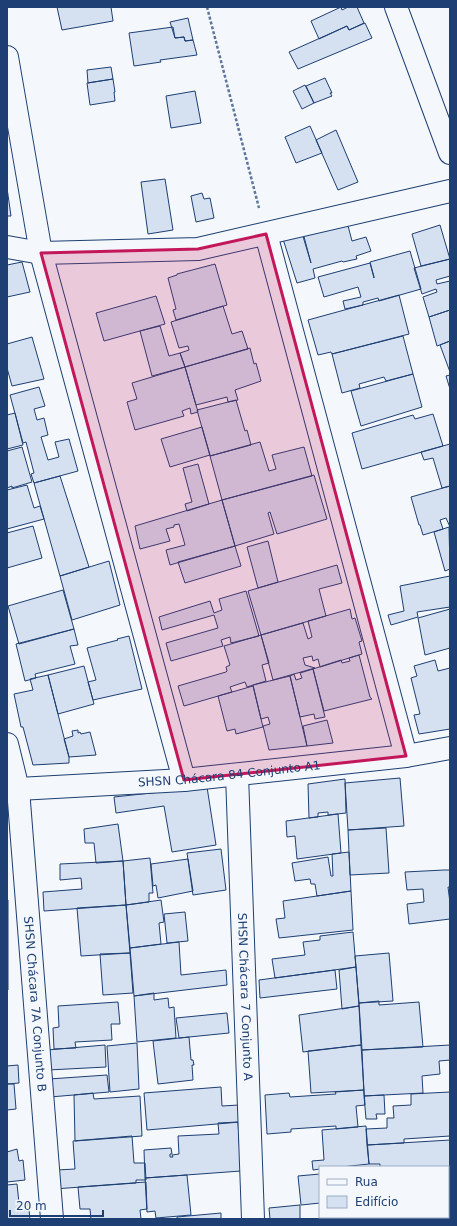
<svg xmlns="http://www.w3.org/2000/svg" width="457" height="1226" viewBox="0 0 457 1226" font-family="'DejaVu Sans',sans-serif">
	<rect width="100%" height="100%" fill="#f4f7fb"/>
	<path fill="#d5e0f0" stroke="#1d3f73" d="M57 7H111L113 21 62 30Z
		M341 7 342 10 348 7H357L364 23 349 30 347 26 319 39 311 21Z
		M188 18 193 40 185 41 184 37 175 38 170 22Z
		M365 23 372 38 298 69 289 52 347 26 349 30Z
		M173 27 175 38 184 37 185 41 193 40 197 55 160 60 161 62 134 66 129 33Z
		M111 67 113 79 88 83 87 70Z
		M325 78 332 93H330L332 96 314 103 306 86Z
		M113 79 115 92H114L115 101 90 105 87 83Z
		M305 85 314 103 302 109 293 91Z
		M195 91 201 123 171 128 166 96Z
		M310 126 322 153 296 163 285 137Z
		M336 130 358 182 338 190 316 140Z
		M165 179 173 230 148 234 141 182Z
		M7 188 11 216H7Z
		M202 193 204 199 210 198 214 218 196 222 191 196Z
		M347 222 352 241 366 237 371 251 356 256 357 259 343 262 342 261 313 269 315 278 297 283 283 239 302 233 311 263 303 233Z
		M440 225 450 259 421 266 412 234Z
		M410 251 421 289 379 301 378 298 363 302V305L345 309 343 301 361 297 358 287 324 297 318 277 370 263 374 278V277L370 262Z
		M450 259V276L436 280 437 284 450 281V310L429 317 423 297 437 292 436 289 422 294 414 268Z
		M22 262 30 292 7 297V265Z
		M215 264 227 305 176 320 173 310 176 309 168 278 177 275V274Z
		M399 295 409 334 332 354 331 352 318 355 308 320Z
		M156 296 165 324 104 341 96 313Z
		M223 306 232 334 242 331 248 349 185 367 180 353 189 350 188 346 179 348 171 322Z
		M450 310V341L437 346 429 317Z
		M160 326 169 356 180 353 185 367 152 376 140 331Z
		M403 336 413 374 386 381 384 377 359 384 360 388 342 393 332 354Z
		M32 337 44 379 12 386 7 368V344Z
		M450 341V372L440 345Z
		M250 348 254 364 256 363 261 381 235 390 238 400 228 402 227 397 196 405 185 367Z
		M185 367 198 412 191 414 190 408 182 411 184 416 135 430 127 402 137 399 132 383Z
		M413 374 422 407 361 426 351 391Z
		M450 375V389L446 376Z
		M39 387 45 406 34 409 37 420 44 418 48 435 41 437 48 460 59 457 55 442 69 439 78 471 34 483 31 474 34 473 26 442 23 443 10 395Z
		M236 400 245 431 247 430 251 445 210 456 197 410Z
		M15 413 23 445 7 449V415Z
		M433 414 443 446 362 469 352 433 413 415 415 419Z
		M202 427 210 455 170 467 161 439Z
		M260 442 269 471 276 469 272 455 304 447 312 476 222 500 210 456Z
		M450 444V486L442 488 433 458 424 460 421 452Z
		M22 447 32 482 12 488V486L7 488V451Z
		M198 464 209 504 187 511 185 504 192 502 183 468Z
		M314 475 327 519 277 534 270 512 268 513 274 534 235 546 222 500Z
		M60 476 89 567 60 576 34 483Z
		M27 485 34 508 40 506 44 519 7 529V490Z
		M450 486V527L446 518 440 520 443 529 423 535 420 525H419L411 497Z
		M222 500 235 546 170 565 166 550 185 545 179 524 174 525V527L166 529 170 541 140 549 135 526Z
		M33 526 42 558 7 568V533Z
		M449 527 450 569 445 571 434 532Z
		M268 541 278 582 258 588 247 547Z
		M235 546 241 566 185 583 178 562Z
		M109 561 120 605 72 620 60 576Z
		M337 565 342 583 319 589 326 616 261 635 248 591Z
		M450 576V607L417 612 418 617 391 625 388 615 404 611 400 586Z
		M63 590 74 629 19 644 8 606Z
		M246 591 259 636 231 643 230 637 221 640 223 646 171 661 166 643 218 628 214 615 162 630 159 617 210 601 214 613 222 610 219 599Z
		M350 609 352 619 355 618 362 641 359 642 362 654 320 667 318 659 313 661 312 656 303 658 305 665 315 668 273 680 261 635 303 623 308 639 312 637 308 621Z
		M450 609V648L425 655 418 618Z
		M74 629 78 645 70 646 75 664 35 674 36 678 25 681 16 644Z
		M261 635 269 663 262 665 266 681 247 687 245 682 230 687 232 692 184 706 178 686 226 672 227 671 226 667 230 665 224 646Z
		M129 636 142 689 93 700 88 682 96 680 87 648 118 640 117 639Z
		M359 655 370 697 372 699 324 711 313 669 341 660 342 663 350 661 349 658Z
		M435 660 438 671 450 668V729L419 734 414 715 420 714 411 678 417 676 414 666Z
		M84 666 94 704 58 714 48 675Z
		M313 669 325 717 315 719 314 714 300 717 290 676 294 674 296 680 302 678 300 673Z
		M48 675 69 757V763L33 765 23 727H21L14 694 33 690 30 679Z
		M290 676 307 746 269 750 263 726 270 724 268 717 261 719 253 685Z
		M253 686 263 727 236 734 235 729 227 731 218 696Z
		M327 720 333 743 307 746 303 726Z
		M78 730V733L80 732 81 734 90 732 96 755 69 757 64 739 73 736 72 731Z
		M400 778 404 826 348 830 345 783Z
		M345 779 346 813 328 815V812L318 813V817L309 818 308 784Z
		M207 787 216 845 172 852 164 806 116 813 114 797Z
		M338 814 341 853 297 859 295 836 287 837 286 821Z
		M118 824 123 861 96 863 94 843H85L84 829Z
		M386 828 389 873 350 875 348 830Z
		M221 849 226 890 193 895 187 853Z
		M349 852 351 891 317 896 315 884H311L310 879 295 881 292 863 328 857 331 876H333L332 854Z
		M150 858 153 893H149V902L126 905 123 861Z
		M188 859 193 891 158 898 156 885 153 886 151 864Z
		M123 861 126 905 44 911 43 892 82 889 81 878 60 880V864Z
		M444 870H450V887H448L450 903V919L409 924 407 904 424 902 423 889 407 890 405 872Z
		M351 891 353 930 279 938 276 919 285 918 283 901Z
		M7 900H8V946H7Z
		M161 900 164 922 159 923 161 944 130 948 126 905Z
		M126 905 130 953 81 956 77 908Z
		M185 912 188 941 167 943 164 914Z
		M353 932 356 967 275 978 272 959 305 955 303 942 320 940V936Z
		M179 942 181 975 226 970 227 985 134 996 130 948Z
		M7 946H8V990H7Z
		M130 953 133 993 103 995 100 954Z
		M389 953 393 1001 359 1003 355 956Z
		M356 967 359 1006 342 1009 339 970Z
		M335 970 337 989 260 998 259 980Z
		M154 993V1000L168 998 169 1008 174 1007 176 1038 137 1042 134 996Z
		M379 1001V1005L419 1002 423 1047 362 1050 359 1003Z
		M118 1002 120 1024H111L112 1040 75 1042 76 1048 54 1049 53 1028 59 1027 58 1006Z
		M359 1006 361 1045 303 1052 299 1015Z
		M227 1013 229 1033 179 1038 176 1018Z
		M189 1037 191 1060H193L194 1065H192L193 1080 158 1084 153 1041Z
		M137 1043 139 1089 110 1092 107 1046Z
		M105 1045 106 1067 48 1070 47 1050Z
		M361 1045 364 1090 311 1093 308 1051Z
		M450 1045V1060L439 1061 440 1074 422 1076 423 1093 364 1096 362 1050Z
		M18 1065 19 1083 7 1084V1066Z
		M107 1075 109 1092 50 1097 49 1079Z
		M7 1084H14L16 1109 7 1110Z
		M221 1087 222 1106 239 1105 240 1122 147 1130 144 1093Z
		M364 1090 365 1105 356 1106 358 1127 336 1129V1126L291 1129V1132L267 1134 265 1095 289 1093 290 1097 336 1094 335 1092Z
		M450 1092V1136L404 1139V1143L367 1145 366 1129 387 1128V1118H394L393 1106 411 1105V1094Z
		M93 1093 94 1099 140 1096 142 1136 75 1141 74 1095Z
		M384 1095 385 1114H376L377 1119H366L364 1096Z
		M238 1122 241 1171 145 1178 144 1150 171 1148 172 1154H170V1157H173L172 1155 179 1154 178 1136 219 1134 218 1123Z
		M366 1126 369 1164 341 1167H320V1169L313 1170 312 1161 324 1160 322 1130Z
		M132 1136 134 1163H145L146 1180H136V1183L54 1189 57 1170 75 1169 73 1141Z
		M450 1140V1174H448V1167H380V1164H369L367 1145Z
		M17 1149 19 1161 23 1160 25 1180 7 1182V1152Z
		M320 1174V1203L301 1205 298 1176Z
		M448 1174H450V1214H448Z
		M187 1175 191 1215 156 1218 155 1211 147 1212 145 1178Z
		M146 1182 147 1209 140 1210 141 1219H91L90 1209H80L78 1187Z
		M17 1184 19 1203 28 1202 30 1219H7V1185Z
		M300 1205V1219H270L269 1208Z
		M221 1213V1219H177V1217Z
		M352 1217H373V1219H334Z
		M373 1217H411V1219H373Z"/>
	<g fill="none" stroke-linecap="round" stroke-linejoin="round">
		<defs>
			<g id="minor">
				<path d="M396 7 450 153"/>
				<path d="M7 57 41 253 184 780"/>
				<path d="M266 234 406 756"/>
				<path d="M7 247 41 253 198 249 450 191"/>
				<path id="s1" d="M7 744 18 789 52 1219"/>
				<path id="s2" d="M237 775 253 1219"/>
				<path id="s3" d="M7 787 18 789 184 780 406 756 450 748"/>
			</g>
		</defs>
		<use href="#minor" stroke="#1d3f73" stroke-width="24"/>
		<path stroke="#5e769c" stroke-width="2.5" stroke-dasharray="3 2" stroke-linecap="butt" d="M207 7 259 208"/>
		<use href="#minor" stroke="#f4f7fb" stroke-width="22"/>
	</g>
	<path fill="#c2185b" fill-opacity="0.2" stroke="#c2185b" stroke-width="3" stroke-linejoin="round" d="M266 234 406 756 184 780 41 253 198 249Z"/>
	<g text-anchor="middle" stroke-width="3" stroke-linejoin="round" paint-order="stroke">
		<g font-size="12" fill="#1d3f73" stroke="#f4f7fb">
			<text dy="4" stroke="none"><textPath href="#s3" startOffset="223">SHSN Chácara 84 Conjunto A1</textPath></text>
			<text dy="4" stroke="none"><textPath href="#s2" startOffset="222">SHSN Chácara 7 Conjunto A</textPath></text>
			<text dy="4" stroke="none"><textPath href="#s1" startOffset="262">SHSN Chácara 7A Conjunto B</textPath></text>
		</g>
	</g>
	<rect width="457" height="1226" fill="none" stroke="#1d3f73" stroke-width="16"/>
	<rect x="319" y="1166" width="130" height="52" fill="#f4f7fb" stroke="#9eadc5"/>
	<rect x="327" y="1179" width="20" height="6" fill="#f4f7fb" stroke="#9eadc5"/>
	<text x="355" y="1186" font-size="12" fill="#1d3f73">Rua</text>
	<rect x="327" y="1196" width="20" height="12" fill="#d5e0f0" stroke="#9eadc5"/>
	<text x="355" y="1206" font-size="12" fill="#1d3f73">Edifício</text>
	<path d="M10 1210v6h93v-6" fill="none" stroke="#1d3f73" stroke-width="2"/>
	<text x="16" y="1210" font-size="12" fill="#1d3f73" stroke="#f4f7fb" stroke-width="3" paint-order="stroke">20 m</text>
</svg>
